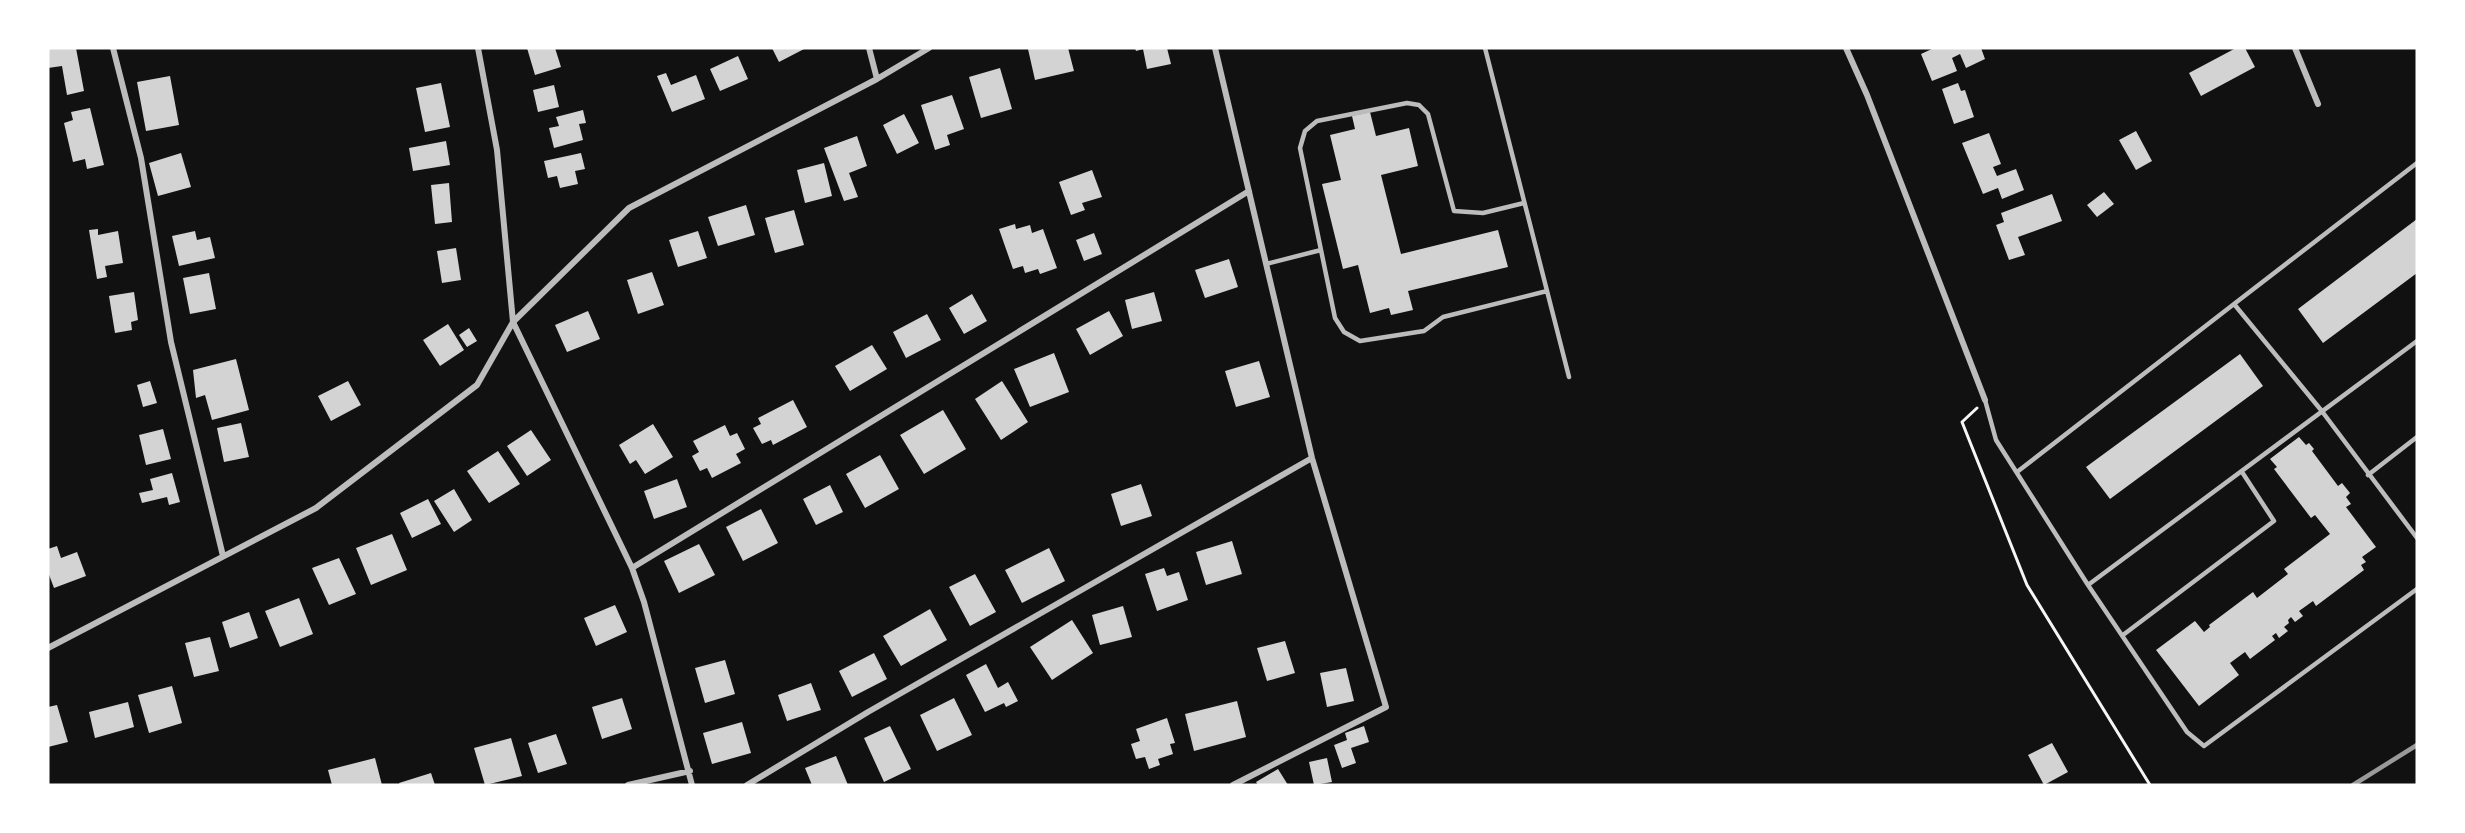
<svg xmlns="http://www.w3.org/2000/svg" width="2465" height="833" viewBox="0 0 2465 833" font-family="Inter,sans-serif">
	<rect width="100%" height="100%" fill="#111"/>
	<path fill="#d3d3d3" d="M48 48H76L84 91 67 95 62 66 48 68Z
		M527 48H555L561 67 535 75Z
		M772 48H806L779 62Z
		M1068 48 1074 71 1035 80 1028 49Z
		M1135 48H1167L1171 64 1147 69 1143 49 1136 51Z
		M1934 48H1981L1985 59 1966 68 1960 54 1952 58 1957 71 1932 81 1921 54Z
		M2236 48H2245L2255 67 2201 96 2189 73Z
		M738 56 748 79 720 91 710 69Z
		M1000 68 1012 109 981 118 969 77Z
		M666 73 671 85 696 75 705 99 672 112 657 76Z
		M170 76 179 125 146 131 137 82Z
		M441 83 450 127 425 132 416 88Z
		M1958 83 1961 91 1965 90 1974 117 1954 124 1942 89Z
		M554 85 559 107 538 112 533 90Z
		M952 95 964 129 947 135 950 145 935 150 921 105Z
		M90 108 104 165 87 169 85 159 73 162 64 123 73 120 71 112Z
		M583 110 586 123 579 124 583 140 554 148 549 128 559 126 556 117Z
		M1370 112 1376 136 1409 128 1418 166 1381 175 1401 254 1498 230 1508 267 1408 291 1413 310 1391 315 1389 308 1370 313 1358 265 1343 269 1322 184 1341 180 1330 135 1355 129 1352 116Z
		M904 114 919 143 897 154 883 125Z
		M2136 131 2152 161 2136 170 2119 140Z
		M1989 133 2001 164 1993 167 1997 176 2016 169 2024 190 2002 199 1998 188 1983 194 1962 143Z
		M857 136 867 166 849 173 858 197 844 201 824 148Z
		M446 141 450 165 413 171 409 148Z
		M181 153 191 187 158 196 149 163Z
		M581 153 585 169 575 171 578 184 560 188 557 176 548 178 544 161Z
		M824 163 832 196 805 203 797 170Z
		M1092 170 1102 197 1082 203 1085 210 1071 215 1059 182Z
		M449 183 452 222 435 224 431 185Z
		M2104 192 2114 204 2097 217 2087 205Z
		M2052 194 2062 221 2018 237 2025 255 2009 260 1996 225 2004 222 2001 213Z
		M746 205 755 235 718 246 708 217Z
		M794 210 804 245 775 253 765 218Z
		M2417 219V273L2323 343 2298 309Z
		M1015 224 1016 229 1030 225 1032 233 1043 229 1057 268 1040 274 1038 269 1025 273 1023 266 1013 269 999 229Z
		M98 229V235L118 231 123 263 105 266 107 277 97 279 89 230Z
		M195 231 197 240 210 237 215 258 179 266 172 236Z
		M698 231 707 258 678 267 669 240Z
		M1094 233 1102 254 1084 261 1076 240Z
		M456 248 461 280 442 283 437 251Z
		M1229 259 1238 287 1205 298 1195 270Z
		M652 272 664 305 638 314 627 280Z
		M209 273 216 309 190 314 183 278Z
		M134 292 138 320 131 322 132 330 115 333 109 296Z
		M1154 292 1162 321 1132 329 1125 300Z
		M972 294 987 321 964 334 949 308Z
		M588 311 600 339 567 352 555 325Z
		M1109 311 1123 336 1090 355 1076 329Z
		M927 314 941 340 906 358 893 332Z
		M448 324 464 350 440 366 423 340Z
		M469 328 477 341 467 347 459 335Z
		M872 345 887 369 850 391 835 366Z
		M1054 353 1069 392 1030 407 1014 369Z
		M2240 354 2263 386 2110 499 2086 467Z
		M236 359 249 410 212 420 205 395 196 398 193 370Z
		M1259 361 1270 397 1236 407 1225 371Z
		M150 381 157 403 143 407 137 385Z
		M348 381 361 405 331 421 318 396Z
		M1002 381 1028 422 1001 440 975 399Z
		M793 400 807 427 773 445 771 440 762 444 753 428 761 424 758 418Z
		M943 410 966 449 924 474 900 435Z
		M241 423 249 457 224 462 217 428Z
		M653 424 673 457 645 474 636 460 630 464 619 445Z
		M725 425 730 436 737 433 745 449 736 454 741 463 712 478 707 468 700 471 692 456 699 452 693 441Z
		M163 429 171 459 146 465 139 435Z
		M531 430 551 460 527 476 507 446Z
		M2299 437 2306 445 2309 443 2314 449 2312 451 2338 486 2342 483 2350 493 2346 497 2351 504 2346 507 2376 547 2362 557 2366 562 2361 565 2364 570 2316 606 2313 601 2299 611 2303 616 2295 622 2291 617 2288 620 2289 623 2284 627 2288 631 2279 638 2276 633 2272 636 2275 640 2250 659 2245 652 2230 663 2239 675 2199 706 2156 650 2195 621 2204 632 2210 627 2209 625 2253 592 2257 598 2288 574 2284 569 2330 534 2315 515 2311 518 2274 469 2277 467 2270 459Z
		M498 451 520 484 489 503 467 471Z
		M880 455 899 489 865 508 846 474Z
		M172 473 180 502 169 505 167 497 142 503 139 493 153 490 150 479Z
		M677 479 687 507 654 519 644 491Z
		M1141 484 1152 516 1121 526 1111 494Z
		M830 485 843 512 816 525 803 499Z
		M454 489 472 520 454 532 434 501Z
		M428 499 441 524 412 538 400 513Z
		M761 509 778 543 743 561 726 527Z
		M392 534 407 570 371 585 356 548Z
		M1232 541 1242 574 1206 585 1196 552Z
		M699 544 715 575 679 593 664 561Z
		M57 546 61 558 77 552 86 576 54 588 48 572V549Z
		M1049 548 1065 581 1022 603 1005 570Z
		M339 558 356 594 329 605 312 568Z
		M1164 568 1167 576 1179 572 1188 600 1157 611 1145 574Z
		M975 574 996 612 970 626 949 587Z
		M299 598 313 634 280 647 265 611Z
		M615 605 627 632 596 646 584 618Z
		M1123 606 1132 637 1100 645 1092 615Z
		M930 609 947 640 901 666 883 636Z
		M249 612 258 638 230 648 222 622Z
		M1072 620 1093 653 1052 680 1030 647Z
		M210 637 219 671 194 677 185 643Z
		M1285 641 1295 673 1267 681 1257 648Z
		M874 653 887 679 852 697 839 671Z
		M725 660 735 694 705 703 695 668Z
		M986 664 998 688 1008 682 1018 701 1006 707 1004 703 985 712 966 675Z
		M1346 668 1354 701 1327 707 1320 673Z
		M811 683 821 710 787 721 778 695Z
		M172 686 182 723 149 733 138 695Z
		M622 698 632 729 602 739 592 707Z
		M954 698 972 735 937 751 920 715Z
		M1237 701 1246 737 1194 751 1185 714Z
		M128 702 134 727 95 738 89 712Z
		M57 705 68 742 48 747V707Z
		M1167 718 1175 743 1170 744 1173 754 1158 759 1160 765 1149 769 1145 757 1136 759 1131 744 1140 741 1136 729Z
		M742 722 751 753 712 764 703 733Z
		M890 726 911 769 884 782 864 738Z
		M1364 726 1369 742 1351 748 1356 763 1342 768 1334 745 1347 740 1345 733Z
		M556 734 567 764 538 773 528 743Z
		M511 738 522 776 485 785 474 748Z
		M2052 743 2068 772 2044 785 2028 755Z
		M836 756 848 785H812L805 768Z
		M375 758 382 785H332L328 770Z
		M1327 758 1332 782 1314 785 1309 762Z
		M1278 769 1288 785H1258L1256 782Z
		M431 773 435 785H400L399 783Z"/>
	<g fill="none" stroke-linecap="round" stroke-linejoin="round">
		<path stroke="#f5f5f5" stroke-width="3" d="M1977 408 1962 422 2027 585 2150 785"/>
		<path stroke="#bcbcbc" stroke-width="4.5" d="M1485 48 1569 377
			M1524 203 1483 213 1454 211 1428 114 1419 105 1407 103 1317 121 1305 131 1300 148 1335 318 1344 332 1360 341 1424 331 1443 317 1547 291
			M1266 264 1321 250
			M2234 304 2417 163
			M1985 400 1996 440 2088 585 2187 732 2204 746 2417 589
			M2017 472 2234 304 2321 410 2417 538
			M2368 475 2417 437
			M2088 585 2417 341
			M2123 635 2274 521 2242 472"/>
		<path stroke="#bcbcbc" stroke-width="6" d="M113 48 141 158 171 342 223 556
			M478 48 497 150 513 322 632 568 644 602 692 785
			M869 48 877 79
			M1215 48 1312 458 1386 707 1233 785
			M1846 48 1867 95 1985 400
			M2295 48 2318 104
			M632 568 1249 191
			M48 648 316 508 477 385 513 322 629 208 877 79 929 48
			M628 785 690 771
			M747 785 868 712 1312 458"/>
		<path stroke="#9a9a9a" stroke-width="4.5" d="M2353 785 2417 745"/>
	</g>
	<rect width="2465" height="833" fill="none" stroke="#ffffff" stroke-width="99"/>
</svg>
